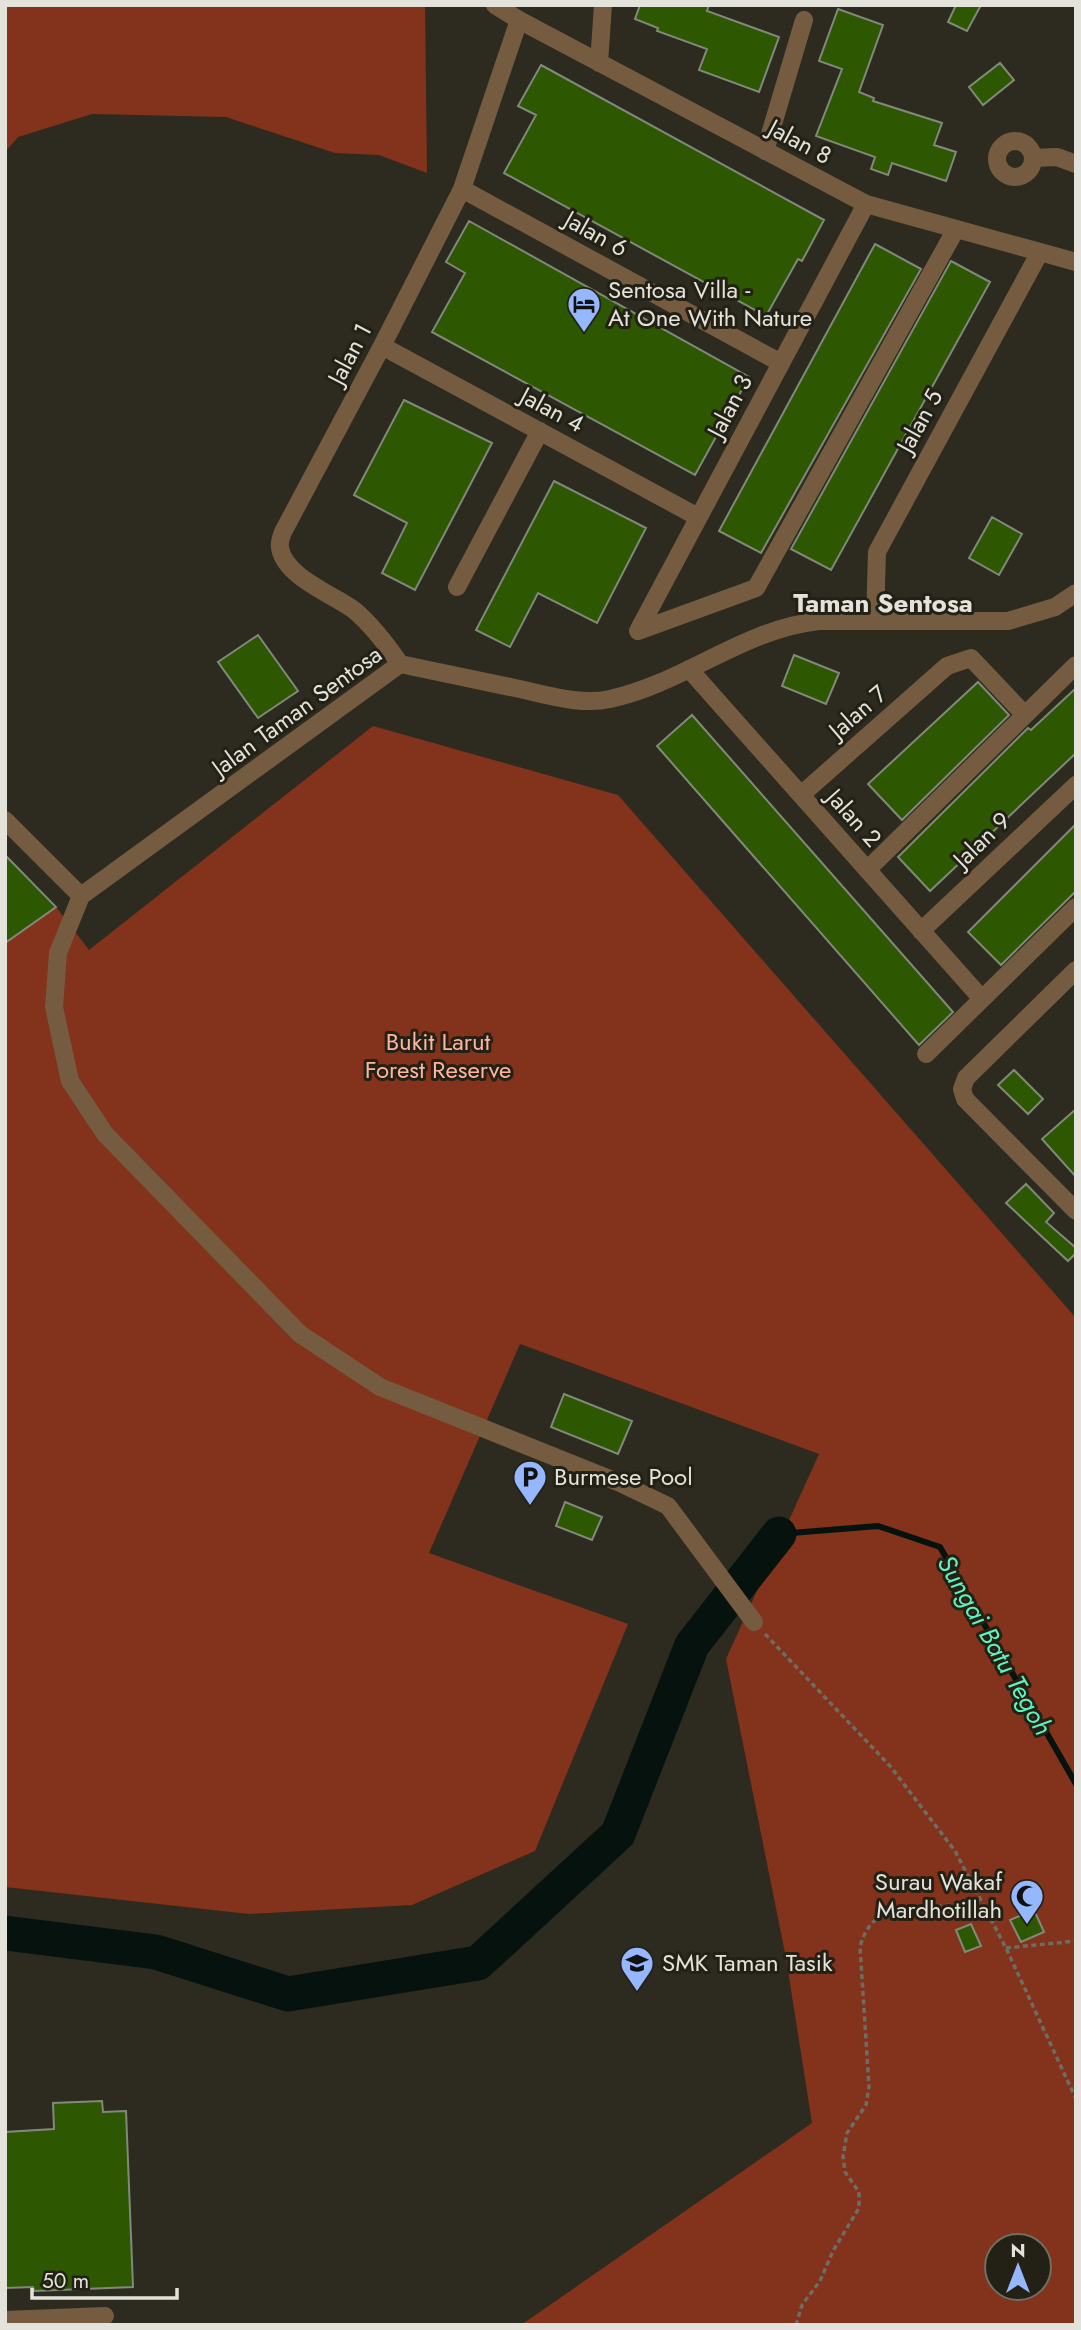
<svg xmlns="http://www.w3.org/2000/svg" width="1081" height="2330" viewBox="0 0 1081 2330" font-family="Jost,sans-serif">
	<rect width="100%" height="100%" fill="#2d2b1f"/>
	<path fill="#83321b" fill-rule="evenodd" d="M5 5H425L427 173 379 155 335 153 226 117 92 114 18 137 5 152Z
		M373 726 618 795 1076 1318V2325H521L812 2123 786 1958 726 1659 819 1454 520 1344 429 1553 628 1624 535 1851 412 1905 249 1914 5 1887V944L56 907 89 950ZM997 2246H1039V2288H997Z"/>
	<g fill="none" stroke-linecap="round" stroke-linejoin="round">
		<path stroke="#05120d" stroke-width="6" d="M779 1534 878 1526 940 1547 1076 1784"/>
		<path stroke="#05120d" stroke-width="35" d="M5 1933 156 1952 288 1994 478 1963 618 1834 692 1645 779 1534"/>
	</g>
	<path fill="#2d5700" stroke="#81897c" stroke-width="2" d="M640 5H709L707 11 779 37 759 92 699 70 707 49 657 31 658 28 635 19Z
		M956 5H981L967 31 948 22Z
		M838 9 883 25 859 92 874 98 873 101 942 123 934 145 956 152 946 181 892 163 888 175 871 169 875 157 816 136 842 69 819 61Z
		M1000 63 1014 80 983 105 969 87Z
		M541 65 824 220 802 261 798 259 766 316 504 173 536 115 518 106Z
		M469 221 749 377 695 475 432 332 465 273 446 262Z
		M875 244 921 269 761 553 719 531Z
		M951 261 990 282 831 570 791 549Z
		M404 400 492 443 415 590 382 573 407 523 354 495Z
		M554 481 646 528 597 623 538 593 510 647 476 630Z
		M992 517 1022 534 999 575 969 558Z
		M258 635 298 691 258 718 218 662Z
		M794 655 839 673 826 704 782 686Z
		M978 682 1009 715 902 820 868 784Z
		M1076 688V753L930 891 898 857 1028 728 1031 730Z
		M692 715 953 1012 919 1045 657 746Z
		M1076 824V891L1001 965 968 932Z
		M5 855 56 907 5 943Z
		M1014 1070 1043 1099 1028 1114 998 1085Z
		M1076 1109V1177L1042 1139Z
		M1026 1184 1054 1213 1046 1222 1076 1248V1253L1068 1261 1006 1203Z
		M564 1394 632 1421 618 1454 551 1427Z
		M565 1502 602 1517 592 1540 556 1526Z
		M1034 1910 1044 1932 1021 1942 1010 1920Z
		M971 1924 981 1946 965 1952 956 1930Z
		M102 2101 103 2112 126 2111 133 2287 34 2291 33 2287 5 2288V2132L54 2129 53 2103Z"/>
	<g fill="none" stroke-linecap="round" stroke-linejoin="round">
		<path stroke="#6f6d63" stroke-width="3.5" stroke-dasharray="5 3.5" stroke-linecap="butt" d="M765 1634 890 1766 955 1851 1006 1948 1076 2099
			M1006 1948 1076 1941
			M796 2325 802 2305 820 2281 833 2251 859 2208V2192L845 2172 843 2157 847 2133 866 2105 869 2087 860 1947C875 1888 937 1918 978 1898"/>
		<path stroke="#755c40" stroke-width="18" d="M495 5 519 20 866 204 1076 262
			M599 63 603 5
			M997 159a18 18 0 1 1 36 0a18 18 0 1 1-36 0Z
			M765 151 804 20
			M1033 158 1057 157 1076 164
			M462 189 781 363
			M382 346 698 517
			M457 587 540 431
			M875 621 877 552 1040 252
			M638 631 756 588 956 229
			M638 631 866 204
			M400 664C387 645 372 625 354 610 332 594 285 577 280 548 279 543 281 537 283 532L382 346 462 189 519 20
			M689 669 982 999
			M801 795 947 666 971 658 1025 715
			M5 820 81 896
			M867 870 1076 665
			M81 896 400 664C439 672 477 680 515 688 545 694 580 706 610 699 684 683 743 629 819 621H1008L1055 607 1076 593
			M81 896 58 953 54 1007 70 1081 105 1134 300 1334 380 1387 620 1483 668 1506 754 1622
			M921 931 1076 785
			M1076 970 966 1078 962 1089 965 1099 1076 1211
			M926 1054 1076 907
			M5 2320 105 2316"/>
	</g>
	<defs>
		<symbol id="hotel-pin" viewBox="-11 -11 22 30"><path d="M0 17L-7.5 6A9.5 9.5 0 1 1 7.5 6Z" fill="#94b7fd" stroke="#232115"/><path d="M-6-4.5h1.5V1H6V5H4.5V3h-9V5H-6ZM-4 0a1.8 1.8 0 1 1 3.6 0ZM.5 0V-2.5h3Q6-2.5 6 0Z" fill="#111"/></symbol>
		<symbol id="parking-pin" viewBox="-11 -11 22 30"><path d="M0 17L-7.5 6A9.5 9.5 0 1 1 7.5 6Z" fill="#94b7fd" stroke="#232115"/><path d="M-3.5-5.5H1a3.5 3.5 0 0 1 0 7H-1V5.5H-3.5ZM-1-3.4V-.6H.8a1.4 1.4 0 0 0 0-2.8Z" fill="#111"/></symbol>
		<symbol id="mosque-pin" viewBox="-11 -11 22 30"><path d="M0 17L-7.5 6A9.5 9.5 0 1 1 7.5 6Z" fill="#94b7fd" stroke="#232115"/><path d="M3.5-4.9A6 6 0 1 0 3.5 4.9A5 5 0 1 1 3.5-4.9Z" fill="#111"/></symbol>
		<symbol id="school-pin" viewBox="-11 -11 22 30"><path d="M0 17L-7.5 6A9.5 9.5 0 1 1 7.5 6Z" fill="#94b7fd" stroke="#232115"/><path d="M0-5L7-2L0 1L-7-2ZM-4 1L0 2.5L4 1V4Q0 6-4 4Z" fill="#111"/></symbol>
	</defs>
	<g fill-rule="evenodd">
		<use href="#hotel-pin" x="565" y="285" width="38" height="52"/>
		<use href="#parking-pin" x="511" y="1458" width="38" height="52"/>
		<use href="#mosque-pin" x="1008" y="1877" width="38" height="52"/>
		<use href="#school-pin" x="618" y="1944" width="38" height="52"/>
	</g>
	<g text-anchor="middle" stroke-width="6" stroke-linejoin="round" paint-order="stroke">
		<g font-size="24" fill="#e4e3db" stroke="#232115">
			<text transform="translate(800 142) rotate(28)" y="8">Jalan 8</text>
			<text transform="translate(596 234) rotate(29)" y="8">Jalan 6</text>
			<text transform="translate(350 354) rotate(-62)" y="8">Jalan 1</text>
			<text transform="translate(730 406) rotate(-62)" y="8">Jalan 3</text>
			<text transform="translate(552 410) rotate(28)" y="8">Jalan 4</text>
			<text transform="translate(920 421) rotate(-61)" y="8">Jalan 5</text>
			<text transform="translate(297 711) rotate(-36)" y="8">Jalan Taman Sentosa</text>
			<text transform="translate(858 712) rotate(-41)" y="8">Jalan 7</text>
			<text transform="translate(854 818) rotate(48)" y="8">Jalan 2</text>
			<text transform="translate(982 840) rotate(-44)" y="8">Jalan 9</text>
		</g>
		<g font-size="24" fill="#e4e3db" stroke="#232115" text-anchor="start">
			<text x="608" y="298">Sentosa Villa -<tspan x="608" dy="28">At One With Nature</tspan></text>
			<text x="554" y="1485">Burmese Pool</text>
			<text x="1002" y="1890" text-anchor="end">Surau Wakaf<tspan x="1002" dy="28">Mardhotillah</tspan></text>
			<text x="662" y="1971">SMK Taman Tasik</text>
		</g>
		<g font-size="24" fill="#fdb5a1" stroke="#232115">
			<text x="438" y="1050">Bukit Larut<tspan x="438" dy="28">Forest Reserve</tspan></text>
		</g>
		<g font-size="26" font-weight="bold" fill="#e4e3db" stroke="#232115">
			<text x="883" y="612">Taman Sentosa</text>
		</g>
		<g font-size="26" font-style="italic" fill="#5ff3be" stroke="#232115">
			<text transform="translate(995 1645) rotate(60)" y="9">Sungai Batu Tegoh</text>
		</g>
	</g>
	<rect width="1081" height="2330" fill="none" stroke="#e4e3db" stroke-width="14"/>
	<g transform="translate(1018 2267)"><circle r="33" fill="#232115" stroke="#706f64" stroke-width="2"/>
	<path d="M0-5L12 26L0 18L-12 26Z" fill="#94b7fd"/>
	<text y="-10" font-size="19" font-weight="bold" text-anchor="middle" fill="#e4e3db">N</text>
	</g>
	<path d="M32 2288v10h145v-10" fill="none" stroke="#e4e3db" stroke-width="3.5"/>
	<text x="42" y="2288" font-size="21" fill="#e4e3db" stroke="#232115" stroke-width="5" paint-order="stroke">50 m</text>
</svg>
